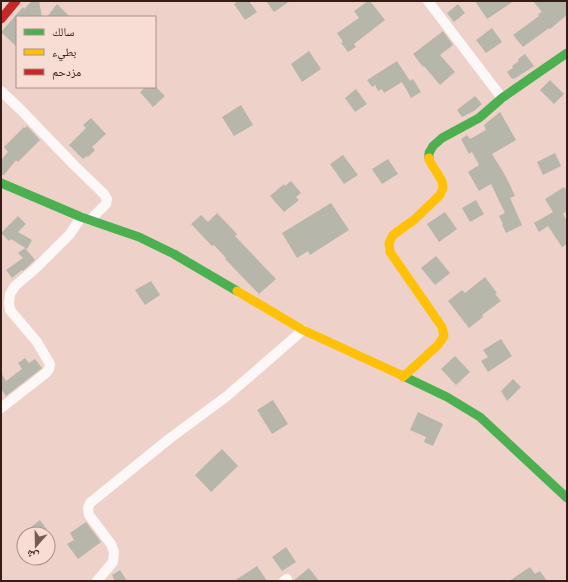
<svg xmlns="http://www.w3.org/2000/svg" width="568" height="582" viewBox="0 0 568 582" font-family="'Titillium Web','Noto Naskh Arabic',sans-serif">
	<rect width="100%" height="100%" fill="#eed1c8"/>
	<path fill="#b7b6ab" d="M32 1H39L42 17H17V47L1 32 23 7 24 9Z
		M238 1H249L257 12 245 20 234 4Z
		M266 1H290L274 12Z
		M368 1H370L385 20 354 44 356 47 348 52 341 43 343 42 337 33 359 18 354 11Z
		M475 1H514L487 19Z
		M533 1H567V15L550 29 549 28 523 47 513 35 539 16 538 14 542 12Z
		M57 4 70 17H47Z
		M458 4 465 13 454 22 447 13Z
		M492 28 502 42 486 53 476 40Z
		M443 31 453 45 440 55 455 72 440 85 424 66 423 67 413 54Z
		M309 51 321 69 302 82 291 64Z
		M525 54 534 66 514 79V78L512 79 507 72 513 68 512 66 519 61 518 59Z
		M397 61 410 81 413 79 421 92 411 98 402 82 384 93 382 89 378 91 375 85 372 87 367 80Z
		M550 80 564 94 554 104 540 90Z
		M146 87H156L165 96 153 107 140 92Z
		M356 89 367 104 355 112 345 98Z
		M475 96 482 104 474 111 462 117 457 110Z
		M241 105 253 125 234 136 222 117Z
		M500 112 516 140 492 154 505 175 515 196 510 198 522 225 506 233 502 225 503 224 499 216 505 213 491 184 479 191 468 172 479 165 472 152 469 154 461 139 467 135 470 139 486 130 484 125Z
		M91 118 106 134 92 147 95 150 88 157 87 156 83 159 69 145 86 128 83 125Z
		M27 126 40 140 18 162 16 160 4 175H1V160L8 152 4 147 24 127 25 128Z
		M555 153 561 166 543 175 537 162Z
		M343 155 358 175 344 184 330 164Z
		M388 159 398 174 382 184 372 169Z
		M291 181 301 193 296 197 299 200 284 212 270 196 284 184 285 186Z
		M564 187 567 191V211L563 214 567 221V244L562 247 548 226 539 232 534 223 553 212 545 199Z
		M476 200 484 214 470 222 462 208Z
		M331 203 349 230 310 255 308 251 297 258 282 233Z
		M445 212 457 229 439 242 427 224Z
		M217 213 237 234 235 236 276 279 259 294 225 259 226 258 214 245 212 246 191 224 201 215 208 222Z
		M18 216 26 224 18 232 32 240 27 249 11 239 9 241 1 233Z
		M25 248 35 260 23 271 22 270 12 278 6 270 23 258 18 253Z
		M436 256 450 273 435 285 421 268Z
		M485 277 497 293 495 294 501 301 482 315 483 317 469 328 448 301 462 290 465 293Z
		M151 281 160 295 145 305 135 290Z
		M501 339 512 356 488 372 481 361 488 357 483 350Z
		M455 356 470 372 456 385 441 369Z
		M25 358 29 363 35 359 42 368 6 396 1 389V373L6 381 22 369 18 363Z
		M513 379 521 387 507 401 501 391Z
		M273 400 288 424 272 434 257 410Z
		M418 412 443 424 433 446 424 442 426 437 410 430Z
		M222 449 238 466 211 492 195 475Z
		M40 520 50 534H22Z
		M86 522 101 542 78 559 67 544 74 540 70 533Z
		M286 547 296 562 282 571 272 557Z
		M257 566 267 581H234Z
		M530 567 535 574 540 571 547 581H509Z
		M309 568 319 581H293Z
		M120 570 127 581H115L112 575Z"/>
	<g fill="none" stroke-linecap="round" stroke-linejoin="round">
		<path stroke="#fcf8f7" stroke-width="10" d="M428 1 502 98
			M1 91 20 109 75 166 104 194 107 199 106 204 90 220
			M1 408 46 373 49 369 50 364 37 342 10 310 9 303 10 294 15 286 35 269 70 234 81 217
			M97 581 113 562 114 552 111 544 89 515 88 508 90 503 169 439 227 396 303 330
			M284 581 287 579"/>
		<path stroke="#4caf50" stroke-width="9" d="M429 158V153L433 146 442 138 479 118 502 98 567 53
			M1 183 81 217 139 237 174 254 237 291
			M401 375 447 397 480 417 567 498"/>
		<path stroke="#ffc107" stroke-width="9" d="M237 291 303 330 401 375
			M403 377 438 345 444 336 442 327 390 252 389 243 393 235 415 219 440 195 443 188 442 181 429 160V158"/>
		<path stroke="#c62828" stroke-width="9" d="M1 19 16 1"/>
	</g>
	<rect width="568" height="582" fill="none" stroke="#351d16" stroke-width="4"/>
	<rect x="16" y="16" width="140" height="72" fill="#f8ddd5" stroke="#aa9089"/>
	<rect x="24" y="29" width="20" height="6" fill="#4caf50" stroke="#aa9089"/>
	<text x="52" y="36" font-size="12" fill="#351d16">سالك</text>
	<rect x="24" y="49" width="20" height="6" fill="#ffc107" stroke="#aa9089"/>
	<text x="52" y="56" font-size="12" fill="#351d16">بطيء</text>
	<rect x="24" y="69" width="20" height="6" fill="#c62828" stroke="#aa9089"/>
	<text x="52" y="76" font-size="12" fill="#351d16">مزدحم</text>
	<g transform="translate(36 546) rotate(200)"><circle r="19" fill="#f8ddd5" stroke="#aa9089"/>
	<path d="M0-3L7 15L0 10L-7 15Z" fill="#765c54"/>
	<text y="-6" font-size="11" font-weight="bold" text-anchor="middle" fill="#351d16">ش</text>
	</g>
</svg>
